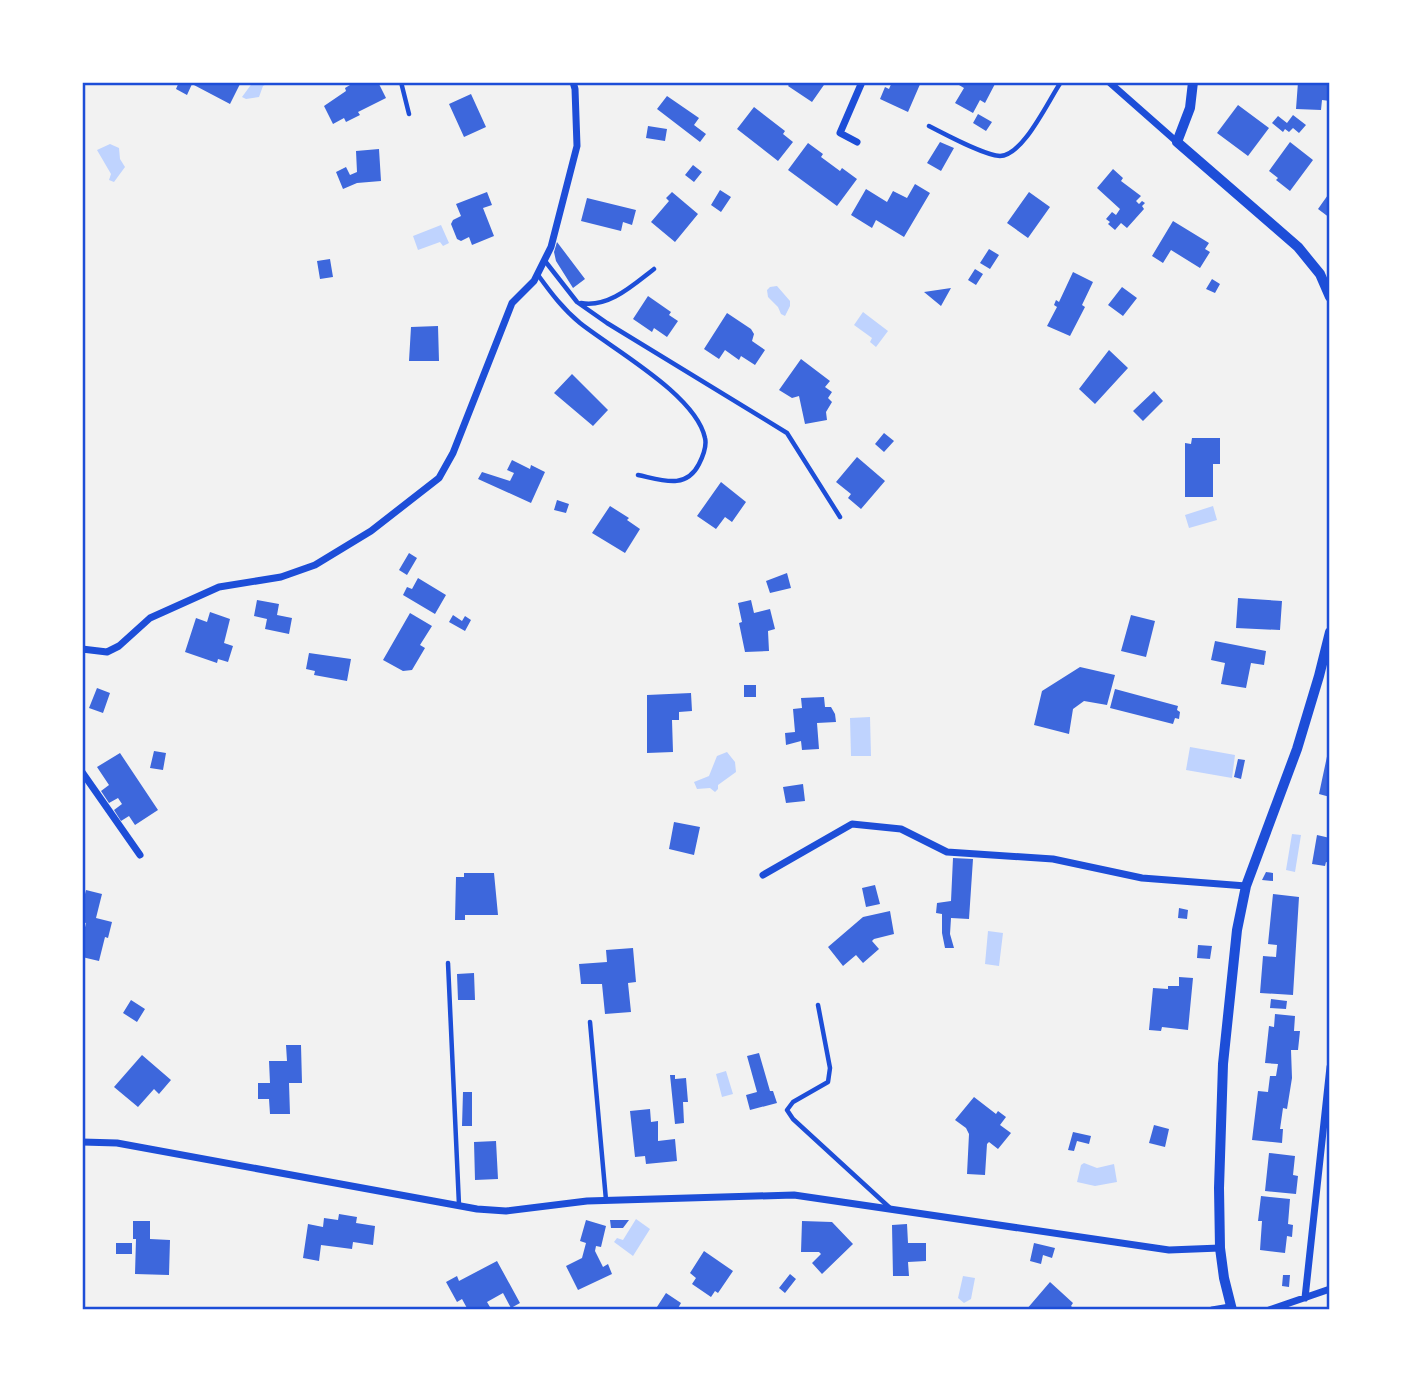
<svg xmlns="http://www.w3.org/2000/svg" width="1412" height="1392" viewBox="0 0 1412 1392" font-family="'DM Sans',sans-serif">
	<rect width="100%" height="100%" fill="#f2f2f2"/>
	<path fill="#bfd3fe" d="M253 82 268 83 263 86 259 97 246 99 242 97Z
		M110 144 119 148 120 159 125 167 114 182 109 180 111 174 97 150Z
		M441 225 449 243 443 246 440 242 418 250 413 236Z
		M777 286 790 301V306L785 316 781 314 778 307 768 297 767 290 770 287Z
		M863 312 888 331 876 347 870 342 872 338 854 325Z
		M1213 506 1217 520 1189 528 1185 515Z
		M870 717 871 756H851L850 718Z
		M1190 747 1235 755 1232 778 1186 770Z
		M727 752 735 762 736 772 718 785V789L715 792 710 788 697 789 694 782 709 776 717 756Z
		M1292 834 1301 835 1295 872 1286 870Z
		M988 931 1003 933 999 966 985 964Z
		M726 1071 733 1094 722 1097 716 1074Z
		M1084 1163 1097 1168 1114 1164 1117 1182 1095 1186 1077 1182 1081 1165Z
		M636 1219 650 1229 633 1256 614 1242 617 1238 623 1240Z
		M963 1276 975 1278 971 1299 964 1303 958 1298Z"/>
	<path fill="#3d67dc" d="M179 82H241L230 104 192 84 187 95 176 89Z
		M355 82H378L386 98 358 112 360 115 346 122 344 118 333 124 324 106 346 91 345 88Z
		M791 82H826L812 102 788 86Z
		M892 82H921L908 112 880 99 885 87 889 89Z
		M960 82H996L985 103 980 100 973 113 955 103 964 88 959 85Z
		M1298 82H1330V101L1322 100 1321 110 1296 109Z
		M471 94 486 127 464 137 449 104Z
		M667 96 699 118 694 125 706 134 700 142 657 109Z
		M1238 105 1269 128 1248 156 1217 133Z
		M754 107 785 131 783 134 793 142 778 161 737 129Z
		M978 114 992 122 986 131 973 123Z
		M1293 115 1306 125 1299 133 1293 128 1289 132 1285 129 1283 132 1272 123 1278 116 1287 123Z
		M648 126 667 129 665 141 646 138Z
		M940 142 954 148 941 171 927 163Z
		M1290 142 1313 160 1290 191 1276 180 1278 178 1269 171Z
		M808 143 823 154 821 157 840 171 842 168 857 179 837 206 788 170Z
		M379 149 381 181 357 183 343 189 336 172 346 167 350 175 357 172 356 151Z
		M693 165 702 172 694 182 685 175Z
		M1113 169 1123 178 1121 181 1141 196 1136 201 1139 204 1142 201 1145 203 1142 206 1144 209 1127 228 1121 223 1115 230 1108 224 1110 222 1106 219 1112 212 1116 215 1120 209 1097 188Z
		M915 184 930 193 904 237 876 220 872 228 851 215 866 189 887 202 893 191 907 198Z
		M720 190 731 197 721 212 711 205Z
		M487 192 492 205 483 208 494 236 472 245 469 237 461 241 457 239 451 224 453 220 461 216 456 204Z
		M672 192 698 214 675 242 651 222 669 201 666 198Z
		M1029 192 1050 207 1028 238 1007 223Z
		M1330 192V218L1318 209Z
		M587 198 636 210 632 225 623 222 621 231 581 221Z
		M1173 221 1209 243 1205 249 1210 252 1200 268 1171 250 1163 263 1152 256Z
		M557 242 585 279 573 288 556 261 554 252Z
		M989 249 999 255 990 269 980 263Z
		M330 259 333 277 320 279 317 261Z
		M975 269 983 274 976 285 968 280Z
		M1073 272 1093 282 1082 305 1085 307 1070 336 1047 326 1057 307 1054 305 1056 300 1059 302Z
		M1212 279 1220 284 1215 293 1206 289Z
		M1122 287 1137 298 1123 316 1108 305Z
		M951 288 941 306 924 292Z
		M648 296 671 312 669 315 678 321 667 337 654 328 652 332 633 319Z
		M727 313 751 329 754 334 752 341 765 350 755 365 741 356 739 360 725 350 719 359 704 349Z
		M438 326 439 361H409L411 327Z
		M1109 350 1128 368 1095 404 1079 389Z
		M801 359 830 381 825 387 832 392 828 398 832 402 826 412 827 420 805 424 799 396 792 398 779 390Z
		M572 374 608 410 593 426 554 393Z
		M1154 391 1163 401 1143 421 1133 411Z
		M884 433 894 441 884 452 875 444Z
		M1192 438H1220V464H1213V497H1185V443L1191 444Z
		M857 457 885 481 861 509 848 498 851 494 836 482Z
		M512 460 530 469 531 465 545 472 531 503 478 479 482 472 510 481 514 473 507 470Z
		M721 482 746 502 732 522 725 517 716 529 697 516Z
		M557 500 569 504 566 513 554 510Z
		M610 506 629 518 627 520 640 529 625 553 592 533Z
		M409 553 417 558 407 575 399 570Z
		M787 573 791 588 770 593 766 581Z
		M418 578 446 595 435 614 403 595 407 587 412 589Z
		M1238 598 1282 601 1280 630 1236 628Z
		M257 600 279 604 277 615 292 618 289 634 265 629 267 619 254 616Z
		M751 600 754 613 770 609 775 629 768 631 769 651 745 652 739 623 742 622 738 603Z
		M210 612 230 619 224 643 233 646 228 662 218 659 217 663 185 652 196 618 207 622Z
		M410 613 432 626 420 645 425 648 412 670 403 671 383 660Z
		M453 615 462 621 465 616 471 620 465 631 449 622Z
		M1131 615 1155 621 1146 657 1121 651Z
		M1215 641 1266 651 1264 665 1251 663 1246 688 1221 684 1225 663 1211 660Z
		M309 653 351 659 347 681 314 675 315 671 306 669Z
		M1080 667 1115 675 1107 705 1084 701 1073 709 1069 734 1034 725 1042 691Z
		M744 685H756V697H744Z
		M97 688 110 693 103 713 89 708Z
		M1115 689 1178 706 1177 710 1180 712 1179 719 1175 718 1173 724 1110 708Z
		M691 693 692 711 679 712V720H672L673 752 647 753V695Z
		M824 697 825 707H831L835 714 836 722 817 723 819 749 802 750 801 741 786 745 785 733 795 732 793 709 802 708 801 698Z
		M1329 747H1330V797L1319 794Z
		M154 751 166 753 163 770 150 768Z
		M120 753 158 810 135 825 129 816 121 821 114 810 122 804 118 798 109 803 101 791 109 785 97 767Z
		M1238 759 1245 760 1241 779 1234 777Z
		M803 784 805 801 786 803 783 787Z
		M674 822 700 827 694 855 669 849Z
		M1317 835 1330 838V863L1326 862 1325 866 1312 864Z
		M953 858 973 859 969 919 951 918 950 934 954 948H945L942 933V914L936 913 937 903 951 901Z
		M1266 872 1273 873V881L1262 880Z
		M464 873H494L498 915H465V920H455L456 877H464Z
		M875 885 880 904 866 907 862 888Z
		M86 890 102 894 96 918 112 922 108 938 105 937 99 961 82 957V940L86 923 82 922V906Z
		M1273 894 1299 897 1293 995 1260 993 1263 956 1276 957 1277 945 1268 944Z
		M1179 908 1188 910 1187 919 1178 918Z
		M890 911 894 934 874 939 872 941 879 949 863 963 856 955 843 966 828 947 863 917Z
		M1198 945 1212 946 1210 959 1197 958Z
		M633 948 636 982 628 983 631 1012 605 1014 602 984H581L579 964 607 962 606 950Z
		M474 973 475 1000H458L457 974Z
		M1179 977 1193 978 1188 1030 1162 1027 1161 1031 1149 1030 1153 988 1168 989V986H1179Z
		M1271 999 1287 1001 1286 1009 1270 1008Z
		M131 1000 145 1009 137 1022 123 1013Z
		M1275 1014 1295 1016 1294 1031H1300L1298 1050H1291L1292 1078 1287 1109 1283 1108 1280 1129H1283L1282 1143 1252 1140 1258 1091 1268 1092 1270 1076H1276L1278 1064 1265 1063 1269 1026 1274 1027Z
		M286 1045H301L302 1083H289L290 1114H270L269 1099H258V1083H270L269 1061H287Z
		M759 1053 770 1091H773L777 1103 750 1110 746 1095 757 1092 747 1056Z
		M142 1055 171 1080 159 1094 154 1089 138 1107 114 1087Z
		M670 1075H675V1079L686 1078 688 1102H683L684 1123 675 1124Z
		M463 1092H472V1126H462Z
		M974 1097 996 1114 998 1111 1006 1117 1000 1125 1011 1133 998 1149 989 1142 987 1144 985 1175 967 1174 969 1134 966 1128 955 1120Z
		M650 1109 651 1122 658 1121V1141L675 1139 677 1161 646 1164 645 1156 635 1157 630 1111Z
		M1154 1125 1169 1129 1165 1147 1149 1143Z
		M1073 1132 1091 1136 1089 1144 1077 1141 1074 1151 1068 1150Z
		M496 1141 498 1179 475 1180 474 1142Z
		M1269 1153 1295 1156 1293 1175 1298 1176 1296 1194 1265 1191Z
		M1261 1196 1290 1199 1288 1224 1293 1225 1292 1237 1287 1236 1285 1253 1260 1250 1262 1221H1258Z
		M339 1214 357 1217 356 1223 375 1226 373 1245 353 1242 352 1249 321 1245 319 1261 303 1258 308 1224 323 1227 324 1218 338 1220Z
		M586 1220 606 1226 601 1247 596 1246 595 1251 603 1267 608 1264 612 1274 578 1290 566 1266 582 1258 586 1243 580 1241Z
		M610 1220H629L623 1228H611Z
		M133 1221H150V1239L170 1240 169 1275 135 1274 136 1239H133Z
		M802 1221 832 1222 853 1244 822 1274 812 1263 821 1254 819 1252H801Z
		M907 1224 908 1243H926V1261L908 1262 909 1276H893L892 1225Z
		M116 1243H132V1254H116Z
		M1034 1243 1055 1248 1052 1258 1043 1255 1041 1264 1030 1261Z
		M704 1251 733 1271 718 1293 715 1291 711 1297 692 1284 696 1278 690 1273Z
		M497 1261 520 1303 511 1308 503 1293 487 1302 490 1307 484 1310H468L462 1299 457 1302 446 1282 457 1276 459 1281Z
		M790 1274 796 1279 785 1293 779 1288Z
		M1283 1275H1290L1289 1287 1282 1286Z
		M1050 1282 1073 1303 1071 1306 1075 1310H1026Z
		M666 1293 681 1303 677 1310H655Z"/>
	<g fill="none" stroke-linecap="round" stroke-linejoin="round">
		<path stroke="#1d4ed8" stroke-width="4.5" d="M401 82 409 114
			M929 126C945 134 983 155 1000 156 1023 156 1048 101 1061 82
			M545 261 577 302 607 323 787 433 840 517
			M538 275C551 293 563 309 580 323 614 350 696 395 705 438 707 446 703 456 699 464 686 490 662 480 638 475
			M581 303C609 308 633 285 654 269
			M448 963 459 1205
			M818 1005 830 1068 828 1082 793 1102 787 1110 793 1119 890 1208
			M590 1022 606 1200"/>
		<path stroke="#1d4ed8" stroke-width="7" d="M1109 82 1177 142
			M857 142 840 133 862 82
			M82 649 107 652 119 646 150 618 219 587 281 577 315 565 371 531 439 478 453 453 512 303 534 281 551 247 577 146 575 89 573 82
			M82 772 140 855
			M763 875 852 824 901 829 947 852 1053 859 1142 878 1246 886
			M82 1142 117 1143 477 1209 506 1211 587 1201 794 1195 1169 1250 1220 1248
			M1305 1298 1330 1067
			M1212 1310 1230 1307
			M1269 1310 1330 1289"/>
		<path stroke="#1d4ed8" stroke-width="10" d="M1193 82 1190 108 1177 142 1298 247 1320 274 1330 297
			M1232 1310 1224 1278 1220 1248 1219 1188 1223 1064 1237 930 1246 886 1297 749 1319 676 1330 632"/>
	</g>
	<rect width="1412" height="1392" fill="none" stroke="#ffffff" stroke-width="168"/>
	<rect x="84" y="84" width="1244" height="1224" fill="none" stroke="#1d4ed8" stroke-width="2.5"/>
</svg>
